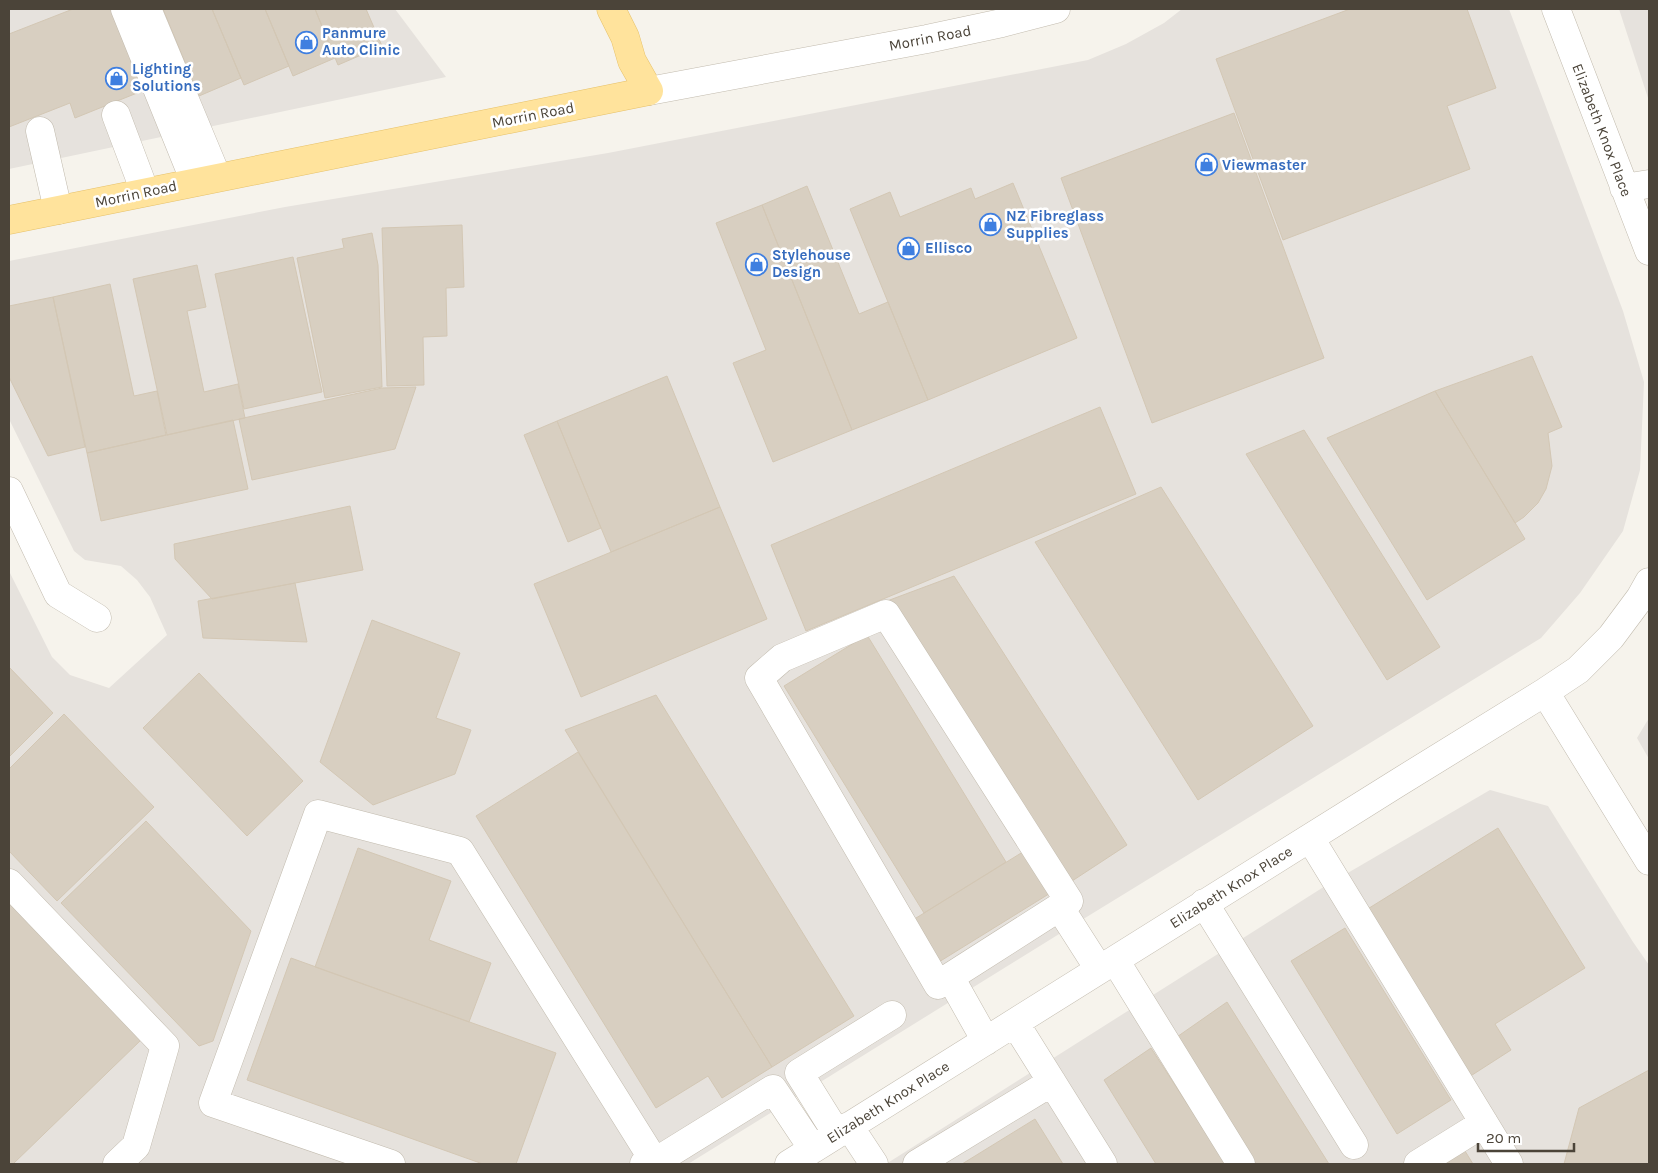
<svg xmlns="http://www.w3.org/2000/svg" width="1658" height="1173" viewBox="0 0 1658 1173" font-family="Karla,sans-serif">
	<rect width="100%" height="100%" fill="#f6f3ec"/>
	<path fill="#e6e2dd" d="M9 9H395L446 77 9 169Z
		M1182 9H1509L1623 311 1644 382 1640 470 1623 531 1580 593 1541 638 1085 918 688 1164H9V571L52 657 70 675 109 688 167 635 150 597 137 580 121 566 85 560 74 551 9 419V261L285 207 608 153 1088 60 1126 44 1164 23Z
		M1619 9H1649V98H1648Z
		M1649 718V759L1637 738Z
		M1490 790 1548 806 1633 942 1649 965V1164H886L1322 888Z"/>
	<path fill="#d8cfc1" stroke="#d3c7b4" d="M73 9H116L147 89 75 118 70 103 9 127V34Z
		M163 9H212L241 78 199 96Z
		M212 9H265L289 66 244 85Z
		M265 9H315L335 58 293 76Z
		M315 9H366L382 46 338 65Z
		M1350 9H1467L1496 88 1447 106 1470 169 1283 240 1216 59Z
		M1234 113 1324 358 1152 423 1061 178Z
		M1013 183 1077 338 928 400 850 209 890 192 900 217 971 188 975 199Z
		M807 186 859 314 888 302 928 400 852 430 762 205Z
		M762 205 852 430 773 462 733 363 766 350 716 223Z
		M462 225 464 287 446 288 447 336 423 337 424 385 387 386 382 228Z
		M372 233 378 265 382 387 325 398 297 258 344 248 342 239Z
		M293 257 322 392 244 409 215 274Z
		M197 265 206 307 187 311 204 392 238 384 245 418 167 435 133 279Z
		M110 284 134 396 157 391 166 435 87 453 53 297Z
		M53 297 85 447 48 456 9 377V306Z
		M1532 356 1562 427 1548 433 1552 466 1546 489 1538 503 1524 517 1515 523 1435 391Z
		M667 376 720 507 611 552 557 421Z
		M416 387 395 449 252 480 239 419 382 388Z
		M1435 391 1525 539 1427 600 1327 438Z
		M1100 407 1136 494 806 631 771 545Z
		M233 420 248 489 101 521 87 453Z
		M557 421 601 528 568 542 524 435Z
		M1304 430 1440 647 1387 680 1246 454Z
		M1161 487 1313 726 1198 800 1035 542Z
		M350 506 363 570 212 599 175 559 174 544Z
		M720 507 767 619 581 697 534 584Z
		M954 576 1127 845 1069 883 887 601Z
		M295 583 307 642 203 638 198 601Z
		M372 620 460 653 436 718 471 730 455 774 373 805 320 762Z
		M867 635 1006 862 924 913 784 686Z
		M9 667 53 713 9 757Z
		M199 673 303 781 247 836 143 728Z
		M656 695 854 1016 772 1067 565 730Z
		M64 714 154 807 57 901 9 851V769Z
		M578 752 772 1067 722 1098 708 1076 656 1108 476 816Z
		M146 821 251 931 213 1041 199 1046 61 903Z
		M1498 828 1585 968 1495 1024 1511 1050 1469 1077 1366 910Z
		M358 848 451 881 429 940 491 963 469 1022 315 967Z
		M1026 850 1052 892 934 965 908 923Z
		M9 902 141 1040 13 1164H9Z
		M1345 928 1451 1100 1397 1134 1291 961Z
		M291 958 556 1053 516 1164H483L247 1080Z
		M1227 1002 1329 1164H1255L1174 1039Z
		M1151 1048 1226 1164H1156L1104 1080Z
		M1649 1070V1164H1564L1579 1108Z
		M1035 1119 1063 1164H962Z
		M1465 1151 1473 1164H1443Z"/>
	<g fill="none" stroke-linecap="round" stroke-linejoin="round">
		<defs>
			<path id="minor" d="M125 9 195 182
				M147 9 217 177
				M1556 9 1649 251
				M649 91 927 39 1002 23 1056 9
				M116 115 145 192
				M40 131 58 210
				M1624 188 1649 184
				M9 491 58 594 97 618
				M1545 692 1649 861
				M1310 838 1509 1164
				M9 883 165 1046 136 1146 117 1164
				M1204 903 1354 1145
				M1060 908 1099 969
				M1115 960 1241 1164
				M950 977 1069 901 886 614 782 658 759 678 938 985 950 977 986 1041
				M1015 1023 1103 1164
				M849 1126 874 1164
				M837 1134 799 1073 892 1015
				M391 1164 213 1103 318 814 460 851 656 1164
				M644 1164 655 1162 773 1089 813 1149
				M789 1164 1396 784 1545 692 1578 670 1611 637 1640 598 1649 582
				M917 1164 1052 1082
				M1418 1164 1484 1123"/>
			<path id="major" d="M9 220 649 91 632 61 625 37 611 9"/>
		</defs>
		<use href="#minor" stroke="#c2bbae" stroke-width="29"/>
		<use href="#major" stroke="#e6c16a" stroke-width="29"/>
		<use href="#minor" stroke="#fff" stroke-width="28"/>
		<use href="#major" stroke="#ffe39c" stroke-width="28"/>
	</g>
	<defs>
		<symbol id="shop-ring" viewBox="-11 -11 22 22"><circle r="9.5" fill="#fff" stroke="#3f7fe0" stroke-width="1.5"/><path d="M-5-2.5h2.3a2.7 3.5 0 0 1 5.4 0H5L5.5 6h-11ZM-1.5-2.5h3a1.5 2.3 0 0 0-3 0Z" fill="#3f7fe0"/></symbol>
	</defs>
	<g fill-rule="evenodd">
		<use href="#shop-ring" x="294" y="30" width="25" height="25"/>
		<use href="#shop-ring" x="104" y="66" width="25" height="25"/>
		<use href="#shop-ring" x="1194" y="152" width="25" height="25"/>
		<use href="#shop-ring" x="978" y="212" width="25" height="25"/>
		<use href="#shop-ring" x="896" y="236" width="25" height="25"/>
		<use href="#shop-ring" x="744" y="252" width="25" height="25"/>
	</g>
	<g text-anchor="middle" stroke-width="5" stroke-linejoin="round" paint-order="stroke">
		<g font-size="15" font-weight="bold" fill="#366cbe" stroke="#fff" text-anchor="start">
			<text x="322" y="38">Panmure<tspan x="322" dy="17">Auto Clinic</tspan></text>
			<text x="132" y="74">Lighting<tspan x="132" dy="17">Solutions</tspan></text>
			<text x="1222" y="170">Viewmaster</text>
			<text x="1006" y="221">NZ Fibreglass<tspan x="1006" dy="17">Supplies</tspan></text>
			<text x="925" y="253">Ellisco</text>
			<text x="772" y="260">Stylehouse<tspan x="772" dy="17">Design</tspan></text>
		</g>
		<g font-size="15" fill="#4b4439" stroke="#fff">
			<text transform="translate(930 38) rotate(-11)" y="5">Morrin Road</text>
			<text transform="translate(533 115) rotate(-11)" y="5">Morrin Road</text>
			<text transform="translate(1602 130) rotate(69)" y="5">Elizabeth Knox Place</text>
			<text transform="translate(136 194) rotate(-12)" y="5">Morrin Road</text>
			<text transform="translate(1231 887) rotate(-32)" y="5">Elizabeth Knox Place</text>
			<text transform="translate(888 1102) rotate(-32)" y="5">Elizabeth Knox Place</text>
		</g>
	</g>
	<rect width="1658" height="1173" fill="none" stroke="#4b4439" stroke-width="20"/>
	<path d="M1478 1143v8h96v-8" fill="none" stroke="#4b4439" stroke-width="2.5"/>
	<text x="1486" y="1143" font-size="15" fill="#4b4439" stroke="#ffffff" stroke-width="4" paint-order="stroke">20 m</text>
</svg>
